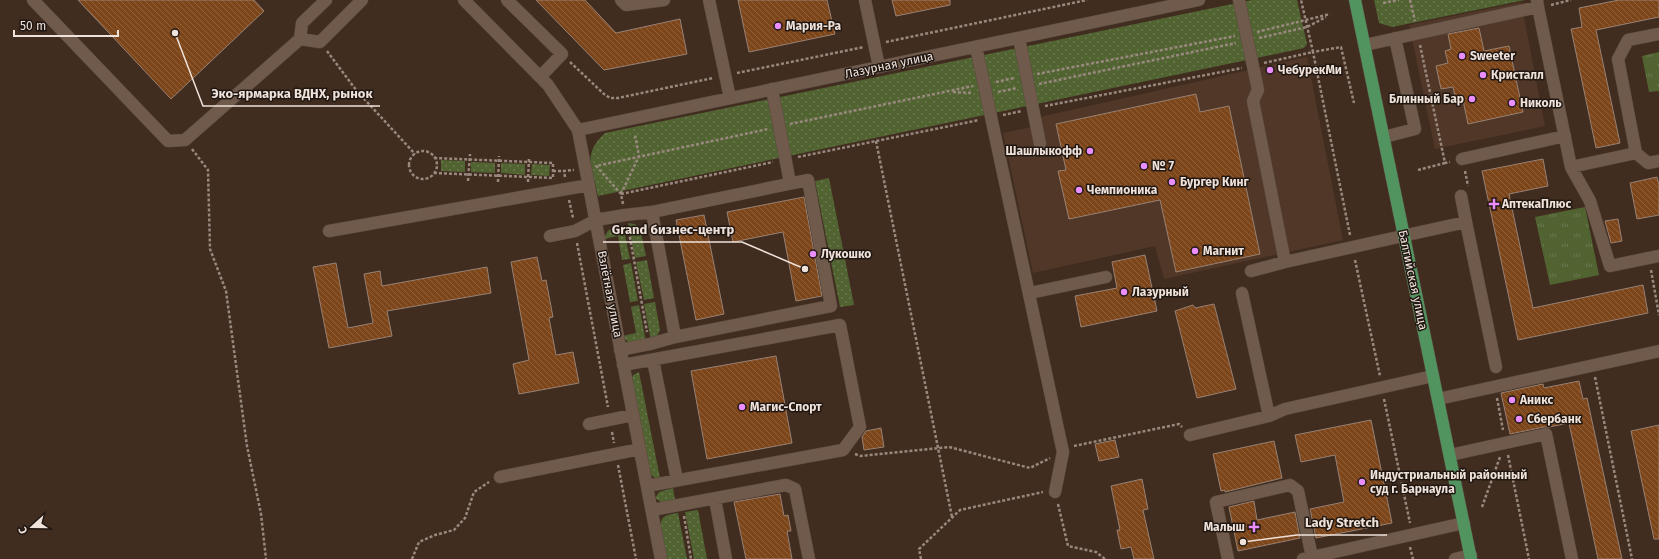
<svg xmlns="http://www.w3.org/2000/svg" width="1659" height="559" viewBox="0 0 1659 559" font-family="'Fira Sans',sans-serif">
	<defs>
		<pattern id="grass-dots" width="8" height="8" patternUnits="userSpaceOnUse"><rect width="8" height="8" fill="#526332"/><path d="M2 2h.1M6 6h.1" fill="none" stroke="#6b794f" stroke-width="1.8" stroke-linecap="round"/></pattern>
		<pattern id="park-tufts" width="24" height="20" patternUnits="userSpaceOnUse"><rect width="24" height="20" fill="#526332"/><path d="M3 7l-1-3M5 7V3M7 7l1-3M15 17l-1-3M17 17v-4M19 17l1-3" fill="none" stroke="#6b794f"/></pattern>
		<pattern id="building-back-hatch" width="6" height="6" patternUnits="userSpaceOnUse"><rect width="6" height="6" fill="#7d451a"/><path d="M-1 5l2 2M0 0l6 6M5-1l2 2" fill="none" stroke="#90603b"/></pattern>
	</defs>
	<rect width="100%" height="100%" fill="#402d20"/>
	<path fill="#503727" d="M1521 2 1545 126 1435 149 1409 25Z
		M1307 57 1343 240 1164 279 1155 246 1033 273 1003 133 1032 127 1031 119Z"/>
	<path fill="url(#grass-dots)" d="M1252 0H1297L1307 44 1304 48 598 196C592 168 582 154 605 133Z
		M1374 0H1525L1392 27 1379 23Z
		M441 160 465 161V172L441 171Z
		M471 162 495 163V173L471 172Z
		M501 163 525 164V175L501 173Z
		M532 164 550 165 549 176 531 175Z
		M829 178 854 305 840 307 815 181Z
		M628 223 635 224 640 228 646 256 635 258Z
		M623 225 630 259 622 260 618 236 604 239C608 228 612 227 623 225Z
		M647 260 654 298 644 300 636 262Z
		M631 263 638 301 630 302 623 265Z
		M655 302 660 330 657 336 651 341 644 304Z
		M639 305 646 342C635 344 630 347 623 336L636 333 631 307Z
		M639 372 660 478H655L650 474 631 380 633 375Z
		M673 488 675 500 661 502 655 498 659 492Z
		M698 510 707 559H694L685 512Z
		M678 513 687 559H666C664 550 656 525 663 518 666 514 673 514 678 513Z"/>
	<path fill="url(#park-tufts)" d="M1659 52V91L1649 92 1642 56Z
		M1585 207 1599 275 1550 285 1535 217Z"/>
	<path fill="url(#building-back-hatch)" stroke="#988173" d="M78 0H254L264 11 171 99Z
		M536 0H585L616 33 680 19 687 54 604 70Z
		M738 0H827L835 34 749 52Z
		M892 0H950V5L896 16Z
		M1619 0H1659V17L1596 30 1620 143 1596 148 1571 29 1582 27 1579 8Z
		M1479 28 1484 51 1509 46 1523 112 1468 124 1463 100 1456 101 1453 87 1441 89 1436 66 1448 63 1445 51 1451 49 1448 34Z
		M1196 94 1200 112 1229 106 1260 254 1176 272 1160 200 1069 219 1058 171 1066 170 1056 124Z
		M1543 159 1548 186 1509 194 1533 308 1643 285 1648 313 1518 340 1482 171Z
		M1657 177 1659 185V215L1637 219 1630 183Z
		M804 197 822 296 796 301 783 232 733 242 727 212Z
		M704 215 724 314 696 320 676 220Z
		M1618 219 1622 241 1611 243 1605 221Z
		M1145 255 1157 311 1081 327 1075 296 1117 288 1112 262Z
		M537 257 542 281 546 280 553 317 549 318 556 355 573 352 579 383 519 394 513 364 529 360 511 262Z
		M336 263 348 328 373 323 364 274 380 271 382 286 487 267 491 293 387 311 392 336 329 348 313 267Z
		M1214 304 1236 389 1197 398 1175 311 1193 305 1195 308Z
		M776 356 792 443 707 459 691 371Z
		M1579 381 1583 399 1587 398 1622 559H1598L1569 423 1549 427H1544L1510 434 1501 393 1543 384 1544 388Z
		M1371 420 1392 523 1316 538 1310 509 1344 502 1335 455 1301 462 1295 435Z
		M1659 425V539H1654L1631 431Z
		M881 428 884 447 864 450 862 437 866 431Z
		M1115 440 1119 457 1099 461 1095 444Z
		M1274 441 1282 478 1225 492V490L1221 491 1213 454Z
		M1142 479 1148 509 1143 510 1154 559H1134L1131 547 1121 549 1117 530H1120L1111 486Z
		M780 494 784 516 788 515 791 531H787L792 559H746L734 502Z
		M1254 501 1257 520 1295 512 1300 538 1238 551 1229 507Z"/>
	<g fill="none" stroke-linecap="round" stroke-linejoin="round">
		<defs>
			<path id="minor" d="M33 0 168 141 185 140 300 39 302 23 326 0
				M464 0 548 85 578 130 661 559
				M507 0 562 54 540 77
				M621 0 626 5 664 0
				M709 0 730 98
				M865 0 879 67
				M1239 0 1258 90 1253 101 1285 262
				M1538 7 1571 167 1636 153
				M1659 34 1628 40 1618 59 1636 153 1648 163 1659 161
				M1019 38 1040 144
				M300 39 320 42 362 0
				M1365 45 1538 7 1537 0
				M976 47 1061 443 1063 452 1055 492
				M772 89 790 183
				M578 130 1199 0
				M1384 137 1415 129 1395 38
				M1462 159 1565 136
				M1571 167 1590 201 1610 266 1658 256
				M1461 196 1466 222
				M652 212 675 337
				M329 231 589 185
				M550 236 575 231 596 220 625 215 652 212 808 180 831 306 675 337 650 344 620 350
				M1251 271 1285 262 1466 222 1496 367
				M1030 293 1106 277
				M1242 293 1269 416
				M653 360 677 480
				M623 365 840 325 860 427 843 450 647 486
				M1438 399 1659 351
				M589 424 633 415
				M1190 435 1269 416 1285 409 1433 376
				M1450 455 1546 434 1572 559
				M500 477 640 449
				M715 499 726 559
				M652 510 786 485 795 489 809 559
				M1228 559 1216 502 1290 485 1298 491 1312 557
				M1303 559 1464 523
				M1455 559 1471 555"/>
			<path id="major" d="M1355 0 1471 559"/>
		</defs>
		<use href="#minor" stroke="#5a4a3f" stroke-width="13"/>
		<use href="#major" stroke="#5a4a3f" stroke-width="13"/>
		<path stroke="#98887e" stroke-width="2.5" stroke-dasharray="3 2" stroke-linecap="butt" d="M1410 0 1415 21
			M1383 3 1399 0
			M1551 5 1571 0
			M1257 32 1330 14
			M1259 38 1307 27 1326 17
			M886 42 1087 0
			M1420 45 1445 163 1450 162
			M327 51 356 90 415 154
			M570 62 604 94 610 98H618L713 78
			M1264 63 1313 52 1301 0
			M737 73 864 47
			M1037 74 1235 36
			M996 82 1014 78
			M1039 84 1236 43
			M953 92 973 93
			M998 92 1017 88
			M1045 106 1242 68
			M1003 115 1022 111
			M790 124 973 86
			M876 141 952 517
			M192 149 208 170 210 249 226 291 247 446 261 514 266 559
			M409 165a14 14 0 1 1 28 0a14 14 0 1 1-28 0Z
			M798 157 979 120
			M1418 170 1445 163
			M553 171H564
			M1465 171 1468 186
			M434 173 553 178V163L434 158
			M565 177 564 171 574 170
			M468 181 470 154
			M498 182 499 156
			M528 182 529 157
			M621 194 773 162
			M621 194 639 156 635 135
			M569 200 573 218
			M623 204 621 194 596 166 768 129
			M628 227 647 332
			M1350 235 1313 52 1341 47 1354 103
			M577 243 608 407
			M1355 260 1380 376
			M1651 270 1659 315
			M1595 377 1632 559
			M1497 398 1503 430
			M1384 399 1410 523
			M612 432 614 443
			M1074 446 1179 424 1182 427
			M855 454 861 456 949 447 1030 468 1050 458
			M1508 455 1529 559
			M618 465 636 559
			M1058 504 1068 546 1096 552 1105 559
			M1482 507 1500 457
			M684 516 691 559
			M1410 547 1413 559
			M412 559 419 542 435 535 454 530 465 518 474 492 489 482
			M921 559 919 549 960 510 1043 492"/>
		<use href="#minor" stroke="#6f5a4c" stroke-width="12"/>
		<use href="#major" stroke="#52945f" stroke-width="12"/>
	</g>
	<g fill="#ea8dfd" stroke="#201712" stroke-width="1.5">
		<circle cx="778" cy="26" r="4"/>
		<circle cx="1462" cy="56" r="4"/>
		<circle cx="1270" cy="70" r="4"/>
		<circle cx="1483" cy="75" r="4"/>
		<circle cx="1472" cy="99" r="4"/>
		<circle cx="1512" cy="103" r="4"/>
		<circle cx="1090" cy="151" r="4"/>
		<circle cx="1144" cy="166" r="4"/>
		<circle cx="1172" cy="182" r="4"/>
		<circle cx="1079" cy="190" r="4"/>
		<path d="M1492 198h4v4h4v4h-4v4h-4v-4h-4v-4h4z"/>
		<circle cx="1195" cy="251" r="4"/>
		<circle cx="813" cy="254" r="4"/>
		<circle cx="1124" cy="292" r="4"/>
		<circle cx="1512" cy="400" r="4"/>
		<circle cx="742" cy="407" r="4"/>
		<circle cx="1519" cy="419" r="4"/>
		<circle cx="1362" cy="482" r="4"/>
		<path d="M1252 521h4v4h4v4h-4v4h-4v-4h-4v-4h4z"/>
	</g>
	<g text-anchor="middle" stroke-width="3" stroke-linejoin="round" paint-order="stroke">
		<g font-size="12" font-weight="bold" fill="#efe2da" stroke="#201712" text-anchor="start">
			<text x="786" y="30">Мария-Ра</text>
			<text x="1470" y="60">Sweeter</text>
			<text x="1278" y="74">ЧебурекМи</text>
			<text x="1491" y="79">Кристалл</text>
			<text x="1464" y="103" text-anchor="end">Блинный Бар</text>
			<text x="1520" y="107">Николь</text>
			<text x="1082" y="155" text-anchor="end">Шашлыкофф</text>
			<text x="1152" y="170">№ 7</text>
			<text x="1180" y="186">Бургер Кинг</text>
			<text x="1087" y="194">Чемпионика</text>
			<text x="1502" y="208">АптекаПлюс</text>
			<text x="1203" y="255">Магнит</text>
			<text x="821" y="258">Лукошко</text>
			<text x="1132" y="296">Лазурный</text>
			<text x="1520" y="404">Аникс</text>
			<text x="750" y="411">Магис-Спорт</text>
			<text x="1527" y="423">Сбербанк</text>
			<text x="1370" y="479">Индустриальный районный<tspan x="1370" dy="14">суд г. Барнаула</tspan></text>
			<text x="1245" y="531" text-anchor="end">Малыш</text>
		</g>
		<g font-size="12" fill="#efe2da" stroke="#201712">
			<text transform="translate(889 65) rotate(-12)" y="4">Лазурная улица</text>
			<text transform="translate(1413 280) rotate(78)" y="4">Балтийская улица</text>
			<text transform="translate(610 294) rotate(79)" y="4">Взлётная улица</text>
		</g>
	</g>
	<path fill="none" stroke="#efe2da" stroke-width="1.5" d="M175 33L203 106H380M805 269L742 242H603M1243 542L1297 535H1387"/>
	<g fill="#efe2da" stroke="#201712" stroke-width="1.5">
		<circle cx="175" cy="33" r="4"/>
		<circle cx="805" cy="269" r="4"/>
		<circle cx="1243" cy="542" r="4"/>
	</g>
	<g font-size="13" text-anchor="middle" font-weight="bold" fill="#efe2da" stroke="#201712" stroke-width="3" stroke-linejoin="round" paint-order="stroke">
		<text x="292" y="98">Эко-ярмарка ВДНХ, рынок</text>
		<text x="673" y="234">Grand бизнес-центр</text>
		<text x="1342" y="527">Lady Stretch</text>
	</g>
	<g transform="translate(32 527) rotate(249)" stroke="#201712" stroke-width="3" paint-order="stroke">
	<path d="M0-3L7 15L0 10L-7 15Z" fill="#efe2da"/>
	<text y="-6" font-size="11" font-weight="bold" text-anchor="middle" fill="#efe2da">С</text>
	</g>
	<path d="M14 30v6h104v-6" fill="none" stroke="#efe2da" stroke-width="2"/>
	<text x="20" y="30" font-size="12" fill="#efe2da" stroke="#201712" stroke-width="3" paint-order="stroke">50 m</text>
</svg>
